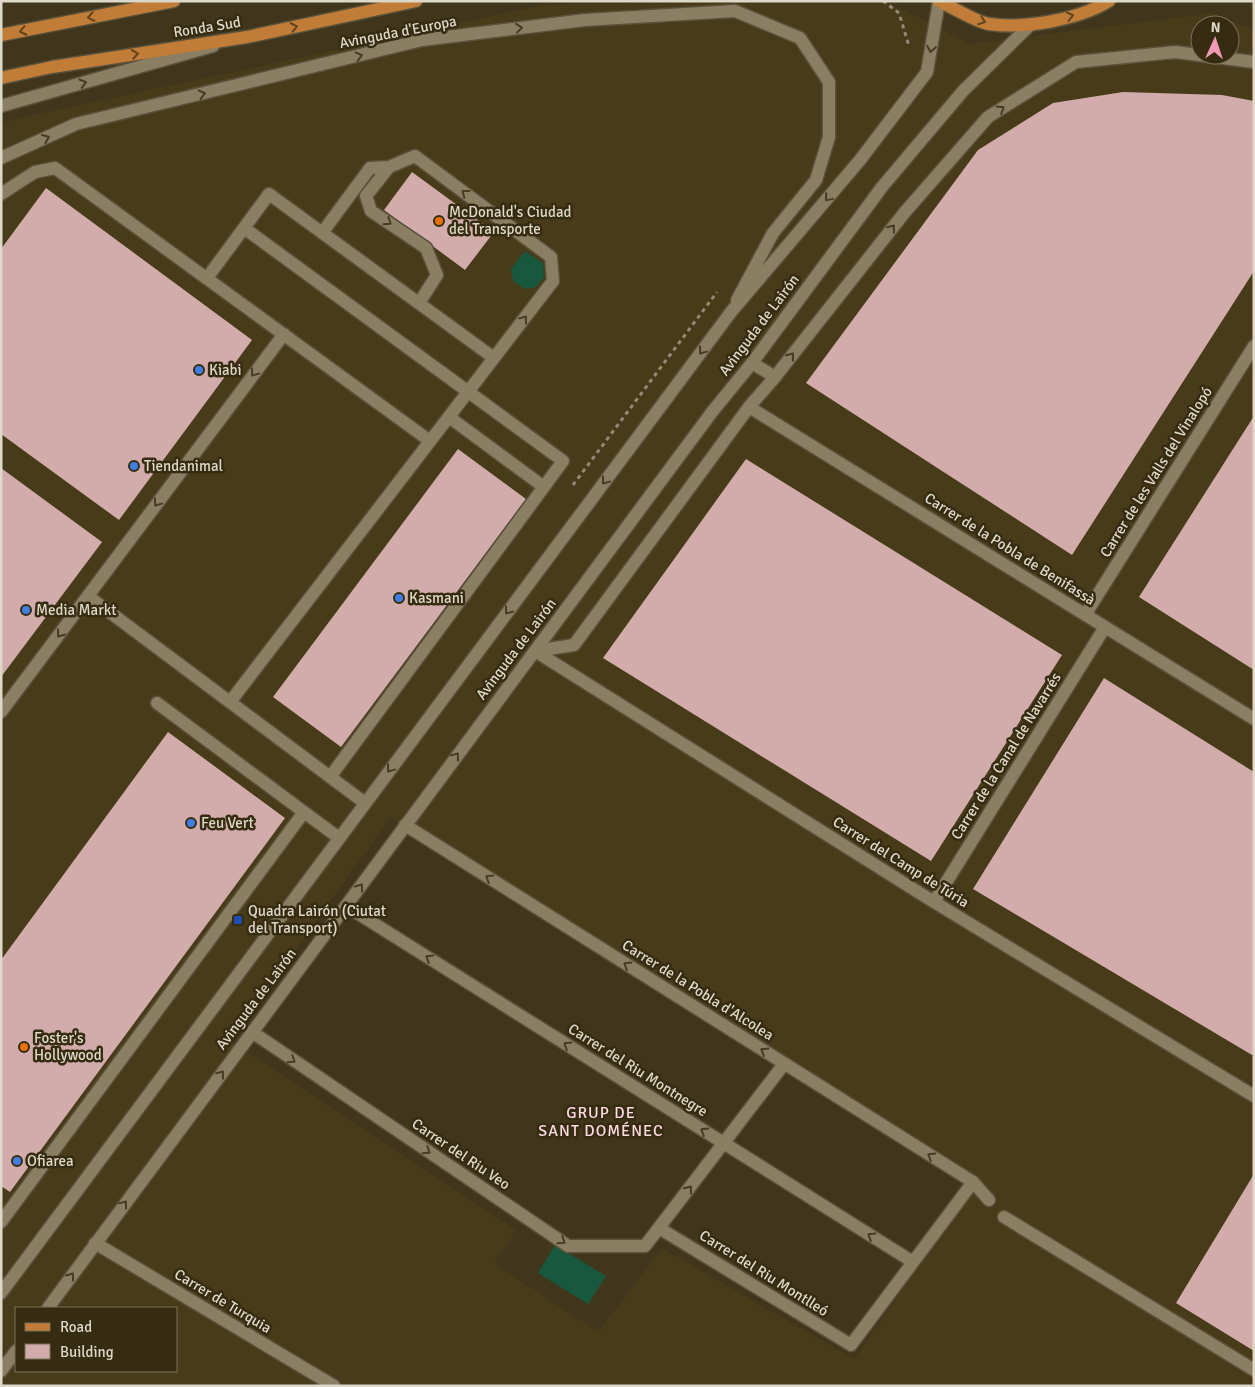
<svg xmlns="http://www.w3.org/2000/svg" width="1255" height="1387" viewBox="0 0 1255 1387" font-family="Signika,sans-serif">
	<rect width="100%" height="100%" fill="#40361c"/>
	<path fill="#483b19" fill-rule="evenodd" d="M702 1H886L970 44 1212 13 1254 30V1386H1V122L543 5ZM1200 25H1230V55H1200ZM391 817 976 1183 854 1359 662 1248 598 1332 494 1263 516 1230 230 1041ZM16 1308H176V1371H16Z"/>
	<path fill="#17583f" d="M525 251 543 263 544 277 536 287 525 289 513 281 511 269Z
		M555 1245 606 1276 588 1304 538 1273Z"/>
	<path fill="#d1acaa" d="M1123 92 1222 95 1254 101V271L1072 555 806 383 978 150 1053 103Z
		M412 172 494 232 465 270 384 210Z
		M46 188 252 340 119 520 1 434V249Z
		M1254 416V670L1139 597Z
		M458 449 526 499 341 747 273 697Z
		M746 459 1062 655 931 861 603 658Z
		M1 468 102 542 1 677Z
		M1104 678 1254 772V1053L1252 1055 973 889Z
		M168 732 285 818 10 1192 1 1186V960Z
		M1254 1174V1351L1176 1303Z"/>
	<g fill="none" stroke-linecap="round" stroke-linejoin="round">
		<defs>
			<path id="service" d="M1 194 35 172 55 168 430 441
				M244 228 563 461 330 777
				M322 233 370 168 389 167
				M207 278 269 194 494 358
				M752 363 775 377
				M449 417 544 487
				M88 596 365 803
				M535 651 574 645 749 407
				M230 702 553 281 551 257 415 156 389 167 366 196 371 211 426 248 437 275 419 303
				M157 703 339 838
				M1 712 284 334
				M973 1182 989 1200
				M1004 1217 1254 1370
				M1 1222 304 812"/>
			<path id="minor" d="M1254 62 1175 52 1076 62 988 117 905 212 775 377 749 407 1254 719
				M1 158 76 124 422 40 585 20 735 11 800 38 829 82V137L816 180 773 233 737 300
				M1085 615 1254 346
				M535 651 934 902 1254 1096
				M405 825 973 1182 851 1345 659 1228
				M934 902 1105 627
				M346 906 913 1262
				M252 1032 568 1246H645L784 1064
				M95 1243 334 1386"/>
			<path id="tertiary" d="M1 106 213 46
				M1 1293 731 312 860 160 927 72 939 1
				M48 1308 712 412 752 363 882 187 963 91 1029 26
				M1 1371 16 1351"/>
			<path id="primary" d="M939 1C952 7 976 22 989 24 1024 29 1078 20 1109 1
				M1 35 174 1
				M1 78 52 67 247 37 416 1"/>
		</defs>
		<use href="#service" stroke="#5a513a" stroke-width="15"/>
		<use href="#minor" stroke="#5a513a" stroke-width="15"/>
		<use href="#tertiary" stroke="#5a513a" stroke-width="15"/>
		<use href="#primary" stroke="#5a513a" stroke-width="15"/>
		<path stroke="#928a76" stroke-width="3" stroke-dasharray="4 4" stroke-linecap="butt" d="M883 1 899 13 909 46
			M573 485 717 292"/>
		<use href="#service" stroke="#8a7f62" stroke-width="12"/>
		<use href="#minor" stroke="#8a7f62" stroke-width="12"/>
		<use href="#tertiary" stroke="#8a7f62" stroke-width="12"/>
		<use href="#primary" stroke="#c17d37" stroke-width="12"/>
	</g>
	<defs><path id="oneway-chevron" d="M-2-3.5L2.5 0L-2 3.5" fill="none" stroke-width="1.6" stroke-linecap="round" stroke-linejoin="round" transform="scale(1.25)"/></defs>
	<g stroke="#60441d">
		<use href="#oneway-chevron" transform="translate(1070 16) rotate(-14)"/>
		<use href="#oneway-chevron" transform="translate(91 17) rotate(169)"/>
		<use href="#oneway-chevron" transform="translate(982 21) rotate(21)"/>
		<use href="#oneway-chevron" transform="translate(294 27) rotate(-12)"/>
		<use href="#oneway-chevron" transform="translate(23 31) rotate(168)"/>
		<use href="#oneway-chevron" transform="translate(135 54) rotate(-9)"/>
	</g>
	<g stroke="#473d22">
		<use href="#oneway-chevron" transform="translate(519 28) rotate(-7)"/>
		<use href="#oneway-chevron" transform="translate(931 49) rotate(100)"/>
		<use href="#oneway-chevron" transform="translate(359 56) rotate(-14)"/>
		<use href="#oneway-chevron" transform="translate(83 83) rotate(-16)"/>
		<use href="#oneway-chevron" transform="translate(202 94) rotate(-14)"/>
		<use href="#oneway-chevron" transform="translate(1001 109) rotate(-32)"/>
		<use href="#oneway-chevron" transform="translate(46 138) rotate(-24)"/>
		<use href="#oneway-chevron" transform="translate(465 193) rotate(-143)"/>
		<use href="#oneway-chevron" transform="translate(828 198) rotate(130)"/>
		<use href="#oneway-chevron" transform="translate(388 222) rotate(34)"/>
		<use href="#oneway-chevron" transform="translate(892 228) rotate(-52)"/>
		<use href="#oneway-chevron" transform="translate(524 319) rotate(-53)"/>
		<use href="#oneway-chevron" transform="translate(702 351) rotate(127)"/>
		<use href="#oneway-chevron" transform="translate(791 356) rotate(-52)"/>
		<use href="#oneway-chevron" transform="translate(254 373) rotate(127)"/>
		<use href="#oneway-chevron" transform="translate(605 481) rotate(127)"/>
		<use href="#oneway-chevron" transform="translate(157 503) rotate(127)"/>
		<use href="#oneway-chevron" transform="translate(508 611) rotate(127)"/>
		<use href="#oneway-chevron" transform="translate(60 634) rotate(127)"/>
		<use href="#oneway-chevron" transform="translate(456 756) rotate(-53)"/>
		<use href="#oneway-chevron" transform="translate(390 769) rotate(127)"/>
		<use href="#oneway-chevron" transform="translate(489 878) rotate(-148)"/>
		<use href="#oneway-chevron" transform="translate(360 887) rotate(-54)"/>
		<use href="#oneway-chevron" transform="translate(429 958) rotate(-148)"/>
		<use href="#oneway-chevron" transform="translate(627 965) rotate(-148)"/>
		<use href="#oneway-chevron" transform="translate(567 1045) rotate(-148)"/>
		<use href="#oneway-chevron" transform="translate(764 1051) rotate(-148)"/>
		<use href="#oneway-chevron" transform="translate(292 1060) rotate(34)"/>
		<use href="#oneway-chevron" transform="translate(221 1074) rotate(-53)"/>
		<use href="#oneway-chevron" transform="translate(704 1131) rotate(-148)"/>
		<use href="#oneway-chevron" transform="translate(427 1151) rotate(34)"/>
		<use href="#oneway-chevron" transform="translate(931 1156) rotate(-148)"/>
		<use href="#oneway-chevron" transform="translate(689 1189) rotate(-52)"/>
		<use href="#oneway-chevron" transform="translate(124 1204) rotate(-53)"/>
		<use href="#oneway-chevron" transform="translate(871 1236) rotate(-148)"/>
		<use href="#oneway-chevron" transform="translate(562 1241) rotate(33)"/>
		<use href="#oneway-chevron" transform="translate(71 1276) rotate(-54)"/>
	</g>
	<g fill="#e8710a" stroke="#362c12" stroke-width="2">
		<circle cx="439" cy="221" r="5"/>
		<circle cx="24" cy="1047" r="5"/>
	</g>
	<g fill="#3f7fe0" stroke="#362c12" stroke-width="2">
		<circle cx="199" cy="370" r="5"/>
		<circle cx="134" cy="466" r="5"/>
		<circle cx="399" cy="598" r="5"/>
		<circle cx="26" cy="610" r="5"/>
		<circle cx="191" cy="823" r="5"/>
		<circle cx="17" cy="1161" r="5"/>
	</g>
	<rect fill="#1a4fb4" stroke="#362c12" stroke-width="2" x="233" y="915" width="10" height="10" rx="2.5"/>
	<g text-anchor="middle" stroke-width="5" stroke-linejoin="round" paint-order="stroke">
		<g font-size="15" fill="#ded8c8" stroke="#362c12">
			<text transform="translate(207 27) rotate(-9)" y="5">Ronda Sud</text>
			<text transform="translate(398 32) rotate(-11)" y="5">Avinguda d'Europa</text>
			<text transform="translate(759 325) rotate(-53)" y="5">Avinguda de Lairón</text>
			<text transform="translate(1156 472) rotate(-58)" y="5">Carrer de les Valls del Vinalopó</text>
			<text transform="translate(1010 549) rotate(32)" y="5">Carrer de la Pobla de Benifassà</text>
			<text transform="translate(516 649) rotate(-53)" y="5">Avinguda de Lairón</text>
			<text transform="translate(1006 756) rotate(-58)" y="5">Carrer de la Canal de Navarrés</text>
			<text transform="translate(901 862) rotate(32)" y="5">Carrer del Camp de Túria</text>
			<text transform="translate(698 990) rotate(32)" y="5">Carrer de la Pobla d'Alcolea</text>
			<text transform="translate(256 999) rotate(-53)" y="5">Avinguda de Lairón</text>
			<text transform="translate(638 1070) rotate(32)" y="5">Carrer del Riu Montnegre</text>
			<text transform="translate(461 1154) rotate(34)" y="5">Carrer del Riu Veo</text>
			<text transform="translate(764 1273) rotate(32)" y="5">Carrer del Riu Montlleó</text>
			<text transform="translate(223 1301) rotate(31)" y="5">Carrer de Turquia</text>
		</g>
		<g font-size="15" fill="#ded8c8" stroke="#362c12" text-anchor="start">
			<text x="449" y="217">McDonald's Ciudad<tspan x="449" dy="17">del Transporte</tspan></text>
			<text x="209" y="375">Kiabi</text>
			<text x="144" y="471">Tiendanimal</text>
			<text x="409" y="603">Kasmani</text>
			<text x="36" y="615">Media Markt</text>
			<text x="201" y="828">Feu Vert</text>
			<text x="248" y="916">Quadra Lairón (Ciutat<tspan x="248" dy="17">del Transport)</tspan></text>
			<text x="34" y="1043">Foster's<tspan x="34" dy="17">Hollywood</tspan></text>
			<text x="27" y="1166">Ofiarea</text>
		</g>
		<g font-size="16" letter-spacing="1" fill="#fcd9e3" stroke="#362c12">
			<text x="601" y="1118">GRUP DE<tspan x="601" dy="18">SANT DOMÉNEC</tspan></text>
		</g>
	</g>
	<rect width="1255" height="1387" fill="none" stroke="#ded8c8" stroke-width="5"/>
	<rect x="15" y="1307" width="162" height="65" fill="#362c12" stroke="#79715b"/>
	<rect x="25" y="1323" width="25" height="8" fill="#c17d37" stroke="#79715b"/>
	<text x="60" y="1332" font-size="15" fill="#ded8c8">Road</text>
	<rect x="25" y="1344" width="25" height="15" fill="#d1acaa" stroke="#79715b"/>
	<text x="60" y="1357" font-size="15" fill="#ded8c8">Building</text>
	<g transform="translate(1215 40) rotate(3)"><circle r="24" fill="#362c12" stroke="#79715b"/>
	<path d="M0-4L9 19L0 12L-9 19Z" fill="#f09ab6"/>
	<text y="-8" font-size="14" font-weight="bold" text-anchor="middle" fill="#ded8c8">N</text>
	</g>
</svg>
